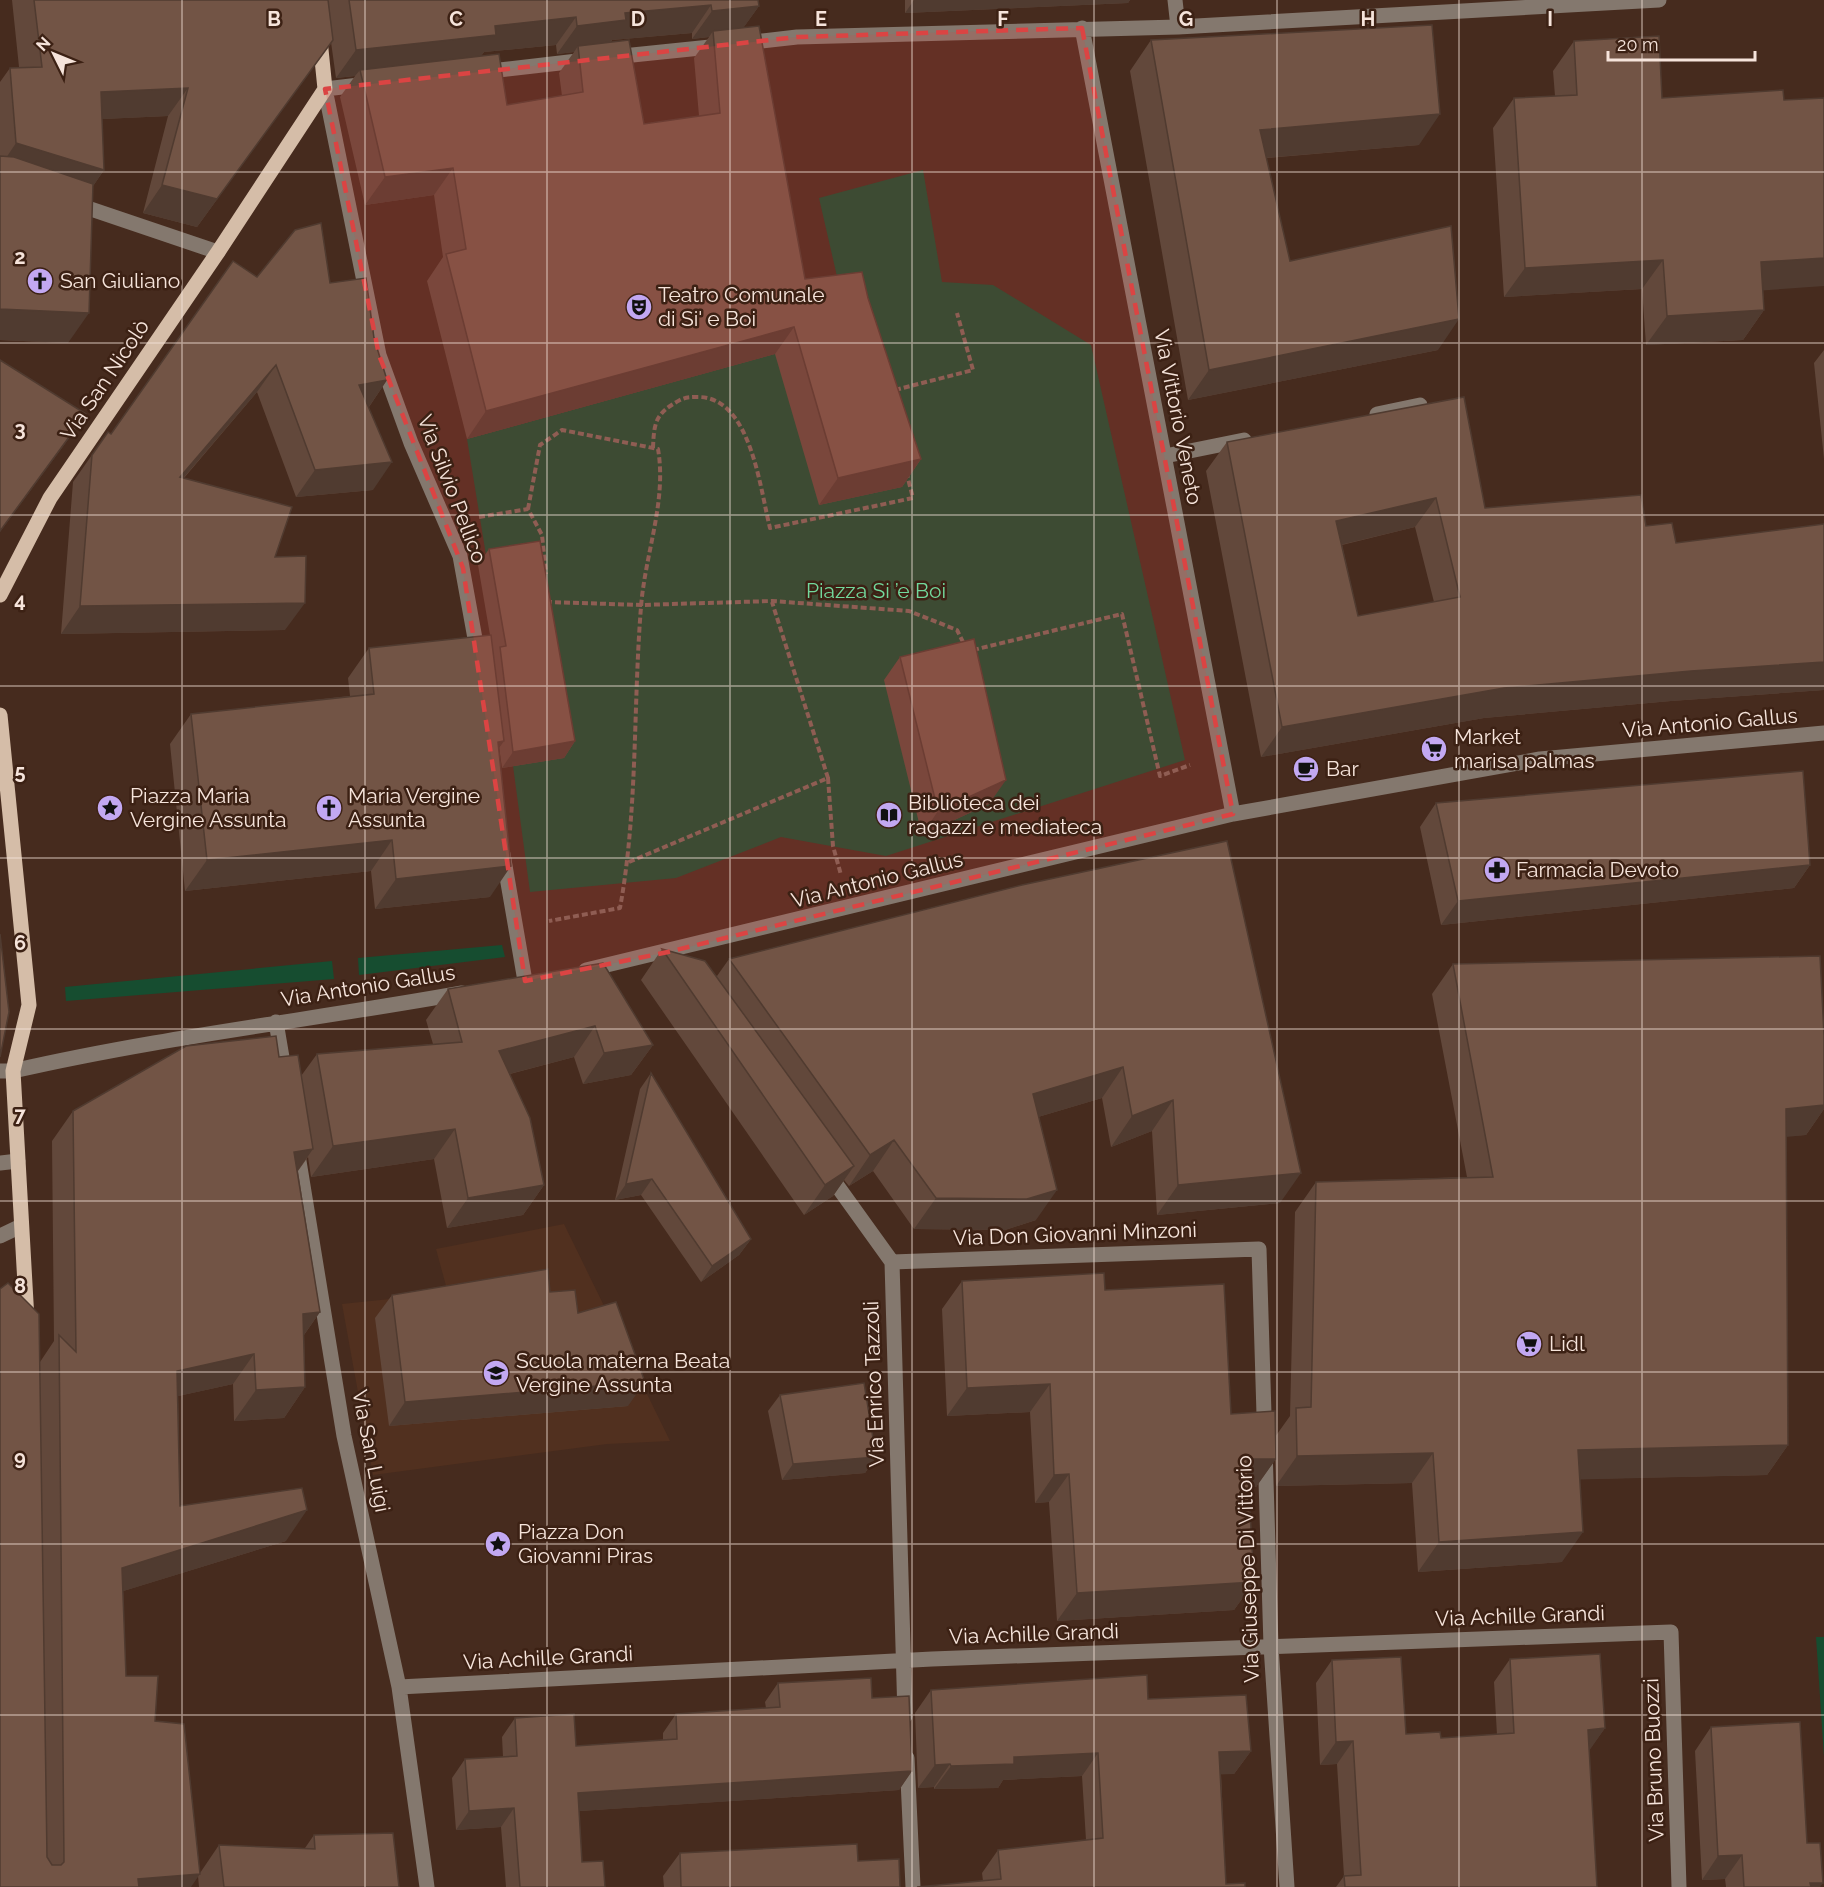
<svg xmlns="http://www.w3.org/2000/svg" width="1824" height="1887" viewBox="0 0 1824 1887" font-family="Raleway,sans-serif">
	<rect width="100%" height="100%" fill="#462b1e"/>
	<path fill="#51301f" d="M564 1224 670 1441 607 1444 373 1475 342 1304 448 1293 436 1249Z"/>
	<path fill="#164d30" d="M923 170 942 282 993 285 1091 345 1185 760 886 856 781 837 676 878 530 892 513 766 566 755 538 548 486 555 467 439 850 333 819 198Z
		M502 945 505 957 359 975 358 958Z
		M332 961 334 979 66 1001 65 987Z
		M1816 1637H1824V1757Z"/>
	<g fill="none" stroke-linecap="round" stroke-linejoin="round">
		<path stroke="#7c6358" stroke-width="4" stroke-dasharray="6 3" stroke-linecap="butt" d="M895 390 973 370 957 313
			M653 448C654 421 656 413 680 400 686 397 691 397 698 397 751 397 760 489 770 528L913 498 907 475
			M528 509 540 445 562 430 658 449C667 501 645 554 641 607 633 707 638 809 620 908L549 921
			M479 517 528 509 542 535 546 574
			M549 599V602L641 605 772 601 909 611 957 630 964 644
			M973 650 1122 614 1160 776 1190 765
			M828 778 833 846 841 875
			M629 862 828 778 772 602"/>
		<path stroke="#84786e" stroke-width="15" d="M1175 0 1178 27
			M1082 28 1233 814
			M744 43 797 37 1178 27 1659 0
			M613 57 720 46
			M482 72 586 60
			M368 84 325 89 379 355 411 443 460 556 478 655
			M73 203 218 252
			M1377 414 1420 405
			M1165 456 1244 440
			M503 854 525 981
			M586 970 1233 814 1540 759 1824 733
			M276 1022 285 1075
			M0 1071H13C161 1037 312 1020 462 993
			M297 1149 344 1436 399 1687 427 1887
			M0 1163 18 1161
			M828 1173 892 1262 905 1716
			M0 1236 21 1226
			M892 1262 1259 1249 1271 1646 1287 1887
			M399 1687 932 1659 1671 1632 1679 1887
			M907 1758 913 1887"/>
		<path stroke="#d5bda8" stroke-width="15" d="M0 595 50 498 218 252 325 89 316 0
			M0 715 29 1005 13 1071 27 1320"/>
	</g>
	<path fill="#62483b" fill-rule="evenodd" d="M12 0H758L759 6 743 28 805 279 868 298 921 459 902 487 819 505 775 354 467 439 427 281 443 257 434 195 365 205 340 97 355 76 336 78 331 42 197 227 143 213 168 116 102 119 104 170 93 186 68 343 0 340V82L10 68 19 67ZM692 33V39L709 37 694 58 699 116 644 124 611 42 612 40ZM556 45 557 54 574 52 559 73 562 96 507 105 481 56 484 52Z
		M905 0H1130L1128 3 905 13Z
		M1151 40 1419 145 1266 158 1290 261 1438 350 1188 400 1130 71Z
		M1574 41 1662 98 1784 100 1763 290 1764 310 1743 340 1646 345 1642 289 1504 297 1493 128 1514 98 1555 96 1553 71Z
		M257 277 330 283 374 338 387 380 369 407 373 490 296 497 257 392 184 478 275 557 285 630 61 634 73 482 108 432 111 434Z
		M1824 350V459L1814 363Z
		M1227 442 1485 508 1646 526 1676 543 1824 524V690L1671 701 1484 718 1261 757 1206 471ZM1415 527 1434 602 1358 616 1342 545Z
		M489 549 575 741 564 758 502 768 499 747V748L490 897 375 909 371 871 185 891 170 744 191 714 350 696 348 678 369 648 490 635 478 565Z
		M900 657 989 804 922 835 884 680Z
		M1436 803 1810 865 1794 888 1441 925 1420 827Z
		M1022 885 1280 1203 1157 1215 1152 1131 1111 1147 1102 1098 1038 1117 1036 1220 1005 1230 914 1229 873 1171 849 1186 844 1180 833 1196 804 1215 641 980 662 949 717 976 729 959Z
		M603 963 653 1045 631 1075 583 1084 574 1057 510 1074 544 1185 523 1215 447 1228 434 1159 311 1177 308 1157 298 1171 320 1312 304 1335 305 1387 284 1418 234 1421 233 1384 178 1396 180 1506 286 1541 123 1591 126 1676 155 1721 200 1873 219 1845 305 1848 314 1835 399 1887H199L198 1876 0 1887 40 1362 54 1341 52 1141 73 1111 279 1057 301 1076 317 1054 433 1044 426 1020 448 989Z
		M1453 964 1824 1035V1109L1806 1135 1786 1136 1788 1445 1767 1475 1580 1479 1562 1562 1418 1572 1412 1483 1276 1486 1275 1460 1256 1487H1248L1254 1582 1234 1610 1057 1621 1049 1502 1035 1503 1030 1412 947 1416 942 1309 962 1281 1105 1290 1231 1414 1275 1437 1290 1416 1295 1212 1316 1182 1467 1177 1432 994Z
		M651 1073 751 1239 739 1255 701 1282 641 1195 615 1200 640 1089Z
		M550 1292 628 1406 389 1426 375 1318 392 1295Z
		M780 1395 876 1457 865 1473 782 1480 768 1411Z
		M1510 1659 1605 1728 1589 1750 1597 1887H1336L1344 1876 1337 1764 1320 1765 1316 1683 1332 1660 1406 1734 1441 1738 1497 1735 1494 1682Z
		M778 1683 872 1698 912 1771 899 1790 579 1811 582 1862 605 1887H506L501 1827 456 1830 452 1778 465 1759 503 1757 502 1737 515 1718 576 1746 663 1740V1733L676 1714 766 1708 765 1702Z
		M931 1690 1148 1699 1251 1751 1234 1774H1221L1226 1884 1245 1887 983 1881 982 1873 998 1850 1086 1840 1082 1776 1003 1780 998 1788 934 1789V1787L918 1788 915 1713Z
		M1711 1727 1807 1843 1820 1887H1726L1725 1879 1702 1880 1695 1751Z
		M680 1853 858 1861 900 1887H664L663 1876Z"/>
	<path fill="#503b30" d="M914 0H1130L1128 3 905 13Z
		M711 5 692 33 612 40 606 48 578 46 574 52 557 54 577 26 625 13Z
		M759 6 739 34 713 31 709 37 692 39 712 11Z
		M576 17 556 45 484 52 477 62 360 70 355 76 336 78 356 50 495 26Z
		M333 40 197 227 143 213 162 185Z
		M188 88 168 116 82 120 101 92Z
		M1440 114 1419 145 1239 160 1260 130Z
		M16 143 104 170 85 198 0 167Z
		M453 168 434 195 365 205 385 177Z
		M1824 258V286L1740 292 1761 262Z
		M1663 260 1642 289 1504 297 1525 268Z
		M0 309 89 313 68 343 0 340Z
		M1764 310 1743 340 1646 345 1667 316Z
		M1459 319 1438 350 1188 400 1209 370Z
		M794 327 775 354 467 439 486 411Z
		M276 365 257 392 161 504 180 477Z
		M387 380 368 408 359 385Z
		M86 414 65 444 0 532V531Z
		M921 459 902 487 819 505 838 478Z
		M392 462 373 490 296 497 315 470Z
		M1436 498 1415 527 1315 551 1336 521Z
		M305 603 285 630 61 634 80 606Z
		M1824 662V690L1671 701 1484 718 1261 757 1282 727 1504 688 1691 671Z
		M504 741 483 771 498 742Z
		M575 741 564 758 502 768 513 752Z
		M1006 780 989 804 922 835 938 811Z
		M392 840 371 871 185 891 207 860Z
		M1810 865 1794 888 1441 925 1458 901Z
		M511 866 490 897 375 909 396 879Z
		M595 1026 574 1057 478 1082 499 1051Z
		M653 1045 631 1075 583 1084 604 1053Z
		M1123 1067 1102 1098 1011 1125 1033 1094Z
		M1173 1100 1152 1131 1111 1147 1132 1116Z
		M1824 1105V1109L1806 1135 1765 1139 1786 1109Z
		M455 1129 434 1159 311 1177 333 1146Z
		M894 1140 873 1171 849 1186 870 1155Z
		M313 1149 292 1179 294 1152Z
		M854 1166 833 1196 804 1215 825 1185Z
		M1301 1173 1280 1203 1157 1215 1178 1185Z
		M652 1179 641 1195 615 1200 626 1184Z
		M544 1185 523 1215 447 1228 468 1198Z
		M1057 1190 1036 1220 1005 1230 914 1229 936 1198Z
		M751 1239 739 1255 701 1282 712 1266Z
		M320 1312 299 1342 303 1314Z
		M254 1354 233 1384 156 1401 177 1371Z
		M645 1382 628 1406 389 1426 405 1402Z
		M1050 1384 1030 1412 947 1416 967 1388Z
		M305 1387 284 1418 234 1421 256 1390Z
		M1788 1445 1767 1475 1557 1480 1578 1450Z
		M1433 1453 1412 1483 1276 1486 1297 1456Z
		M876 1457 865 1473 782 1480 793 1464Z
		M1247 1459H1276L1256 1487H1227Z
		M1069 1474 1049 1502 1035 1503 1054 1475Z
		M307 1510 286 1541 101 1598 122 1568Z
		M1583 1532 1562 1562 1418 1572 1439 1542Z
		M1254 1582 1234 1610 1057 1621 1077 1593Z
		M1605 1728 1589 1751 1588 1730Z
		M1353 1741 1337 1764 1320 1765 1336 1742Z
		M1251 1751 1234 1774 1203 1775 1219 1752Z
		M1098 1753 1082 1776 1003 1780 998 1788 934 1789 951 1766 1014 1757Z
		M950 1764 934 1787 918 1788 935 1765Z
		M912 1771 899 1790 565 1812 578 1793Z
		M514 1808 501 1827 456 1830 469 1811Z
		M1742 1855 1725 1879 1702 1880 1718 1856Z
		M200 1874 191 1887H133L138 1879Z
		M1810 1883H1823L1820 1887H1808Z"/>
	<path fill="#725445" stroke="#503b30" stroke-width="1.5" fill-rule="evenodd" d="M34 0H328L333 40 217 199 162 185 188 88 101 92 104 170 16 143 10 68 42 67Z
		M349 0H758L759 6 712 11 711 5 625 13 626 20 577 26 576 17 495 26 496 35 356 50Z
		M1432 25 1440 114 1260 130 1290 261 1451 226 1459 319 1209 370 1151 40Z
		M759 26 805 279 862 272 868 298 921 459 838 478 794 327 486 411 446 254 466 249 453 168 385 177 360 70 499 54 507 105 583 92 578 46 629 40 644 124 720 113 713 31Z
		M1659 36 1662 98 1783 90 1784 100 1824 98V258L1761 262 1764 310 1667 316 1663 260 1525 268 1514 98 1577 95 1574 41Z
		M0 156 14 157 93 184 89 313 0 309Z
		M321 223 330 283 366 278 374 338 387 380 359 385 392 462 315 470 276 365 180 477 292 507 275 557 306 556 305 603 80 606 92 455 108 432 111 434 233 261 257 277 295 230Z
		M0 360 86 414 0 531Z
		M1464 397 1485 508 1641 495 1646 526 1672 523 1676 543 1824 524V662L1691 671 1504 688 1282 727 1227 442ZM1436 498 1460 597 1358 616 1336 521Z
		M540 541 575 741 513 752 500 647 506 646 489 549Z
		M491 635 504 741 498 742 511 866 396 879 392 840 207 860 191 714 374 694 369 648Z
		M974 639 1006 780 938 811 900 657Z
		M1803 771 1810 865 1458 901 1436 803Z
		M1227 841 1301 1173 1178 1185 1173 1100 1132 1116 1123 1067 1033 1094 1057 1190 1027 1199 936 1198 894 1140 870 1155 729 959 1022 885Z
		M0 934 9 1012 0 1057Z
		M662 949 705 961 854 1166 825 1185Z
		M1820 956 1824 1035V1105L1786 1109 1788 1445 1578 1450 1583 1532 1439 1542 1433 1453 1297 1456 1296 1408 1311 1407 1316 1182 1493 1177 1453 964Z
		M603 963 653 1045 604 1053 595 1026 499 1051 530 1118 544 1185 468 1198 455 1129 333 1146 317 1054 462 1042 448 989Z
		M276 1036 279 1057 298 1055 313 1149 294 1152 320 1312 303 1314 305 1387 256 1390 254 1354 177 1371 180 1506 302 1488 307 1510 122 1568 126 1676H158L155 1721 184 1724 200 1874 138 1879 139 1887H0V1289L8 1283 39 1314 47 1857 52 1865H61L64 1862 59 1335 76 1352 73 1111 186 1046Z
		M651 1073 751 1239 712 1266 652 1179 626 1184Z
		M548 1269 550 1292 575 1290 578 1313 616 1302 645 1382 405 1402 392 1295Z
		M1104 1273 1105 1290 1224 1284 1231 1414 1275 1411 1276 1459H1247L1254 1582 1077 1593 1069 1474 1054 1475 1050 1384 967 1388 962 1281Z
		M864 1383 876 1457 793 1464 780 1395Z
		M1600 1654 1605 1728 1588 1730 1597 1887H1345L1344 1876 1361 1875 1353 1741 1336 1742 1332 1660 1401 1657 1406 1734 1440 1732 1441 1738 1514 1733 1510 1659Z
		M1147 1675 1148 1699 1246 1695 1251 1751 1219 1752 1226 1884 1245 1883V1887H917L1001 1879 998 1850 1103 1838 1098 1753 1014 1757V1764L951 1766 950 1764 935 1765 931 1690Z
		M871 1678 872 1698 909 1696 912 1771 578 1793 582 1862 603 1861 605 1887H520L514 1808 469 1811 465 1759 517 1756 515 1718 574 1714 576 1746 677 1739 676 1714 780 1707 778 1683Z
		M1800 1722 1807 1843H1820L1823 1883H1810L1811 1887H1744L1742 1855 1718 1856 1711 1727Z
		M393 1833 399 1887H224L219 1845 315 1849 314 1835Z
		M857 1844 858 1861 899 1859 900 1887H681L680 1853Z"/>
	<path fill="#db4443" fill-opacity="0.2" stroke="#db4443" stroke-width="4.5" stroke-dasharray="12 8" stroke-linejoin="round" d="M1082 28 1233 814 668 952 525 981 463 568 379 355 325 89 797 37Z"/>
	<path fill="none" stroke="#f6e4db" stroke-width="1.5" stroke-opacity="0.55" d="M182 0V1887M365 0V1887M547 0V1887M730 0V1887M912 0V1887M1094 0V1887M1277 0V1887M1459 0V1887M1642 0V1887M0 172H1824M0 343H1824M0 515H1824M0 686H1824M0 858H1824M0 1029H1824M0 1201H1824M0 1372H1824M0 1544H1824M0 1715H1824"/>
	<defs>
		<symbol id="church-disc" viewBox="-11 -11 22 22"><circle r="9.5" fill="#c2a8f2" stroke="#3c2114"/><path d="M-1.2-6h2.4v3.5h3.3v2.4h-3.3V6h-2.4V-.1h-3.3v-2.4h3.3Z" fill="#111"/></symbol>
		<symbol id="theatre-disc" viewBox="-11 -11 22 22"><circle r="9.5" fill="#c2a8f2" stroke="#3c2114"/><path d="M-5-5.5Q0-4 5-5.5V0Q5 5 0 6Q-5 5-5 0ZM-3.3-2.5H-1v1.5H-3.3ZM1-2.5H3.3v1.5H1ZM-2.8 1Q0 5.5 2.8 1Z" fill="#111"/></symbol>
		<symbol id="supermarket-disc" viewBox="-11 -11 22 22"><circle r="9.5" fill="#c2a8f2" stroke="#3c2114"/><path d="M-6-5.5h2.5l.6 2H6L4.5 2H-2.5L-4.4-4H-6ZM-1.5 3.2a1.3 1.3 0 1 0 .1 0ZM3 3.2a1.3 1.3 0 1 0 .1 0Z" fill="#111"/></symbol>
		<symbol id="cafe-disc" viewBox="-11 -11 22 22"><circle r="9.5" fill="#c2a8f2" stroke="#3c2114"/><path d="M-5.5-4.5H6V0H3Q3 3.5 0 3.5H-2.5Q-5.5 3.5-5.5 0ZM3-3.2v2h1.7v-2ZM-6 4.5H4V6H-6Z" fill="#111"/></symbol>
		<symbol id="sight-disc" viewBox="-11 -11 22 22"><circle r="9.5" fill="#c2a8f2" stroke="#3c2114"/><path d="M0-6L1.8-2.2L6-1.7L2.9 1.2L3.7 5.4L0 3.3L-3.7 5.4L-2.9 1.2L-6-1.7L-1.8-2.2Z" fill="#111"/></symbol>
		<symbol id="library-disc" viewBox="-11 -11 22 22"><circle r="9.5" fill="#c2a8f2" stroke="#3c2114"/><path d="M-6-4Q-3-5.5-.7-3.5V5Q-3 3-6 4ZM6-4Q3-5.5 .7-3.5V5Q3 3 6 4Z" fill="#111"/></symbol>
		<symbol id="pharmacy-disc" viewBox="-11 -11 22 22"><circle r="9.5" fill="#c2a8f2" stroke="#3c2114"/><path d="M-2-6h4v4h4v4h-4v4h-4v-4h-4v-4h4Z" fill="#111"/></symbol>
		<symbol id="school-disc" viewBox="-11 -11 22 22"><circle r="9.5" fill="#c2a8f2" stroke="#3c2114"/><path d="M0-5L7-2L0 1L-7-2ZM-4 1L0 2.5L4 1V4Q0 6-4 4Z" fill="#111"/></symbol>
	</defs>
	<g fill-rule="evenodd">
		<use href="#church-disc" x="25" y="266" width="30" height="30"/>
		<use href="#theatre-disc" x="624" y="292" width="30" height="30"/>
		<use href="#supermarket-disc" x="1419" y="734" width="30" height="30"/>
		<use href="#cafe-disc" x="1291" y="754" width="30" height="30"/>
		<use href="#sight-disc" x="95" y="793" width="30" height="30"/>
		<use href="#church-disc" x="314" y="793" width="30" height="30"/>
		<use href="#library-disc" x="874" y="800" width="30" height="30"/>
		<use href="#pharmacy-disc" x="1482" y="855" width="30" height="30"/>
		<use href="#supermarket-disc" x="1514" y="1329" width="30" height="30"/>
		<use href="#school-disc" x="481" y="1358" width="30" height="30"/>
		<use href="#sight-disc" x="483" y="1529" width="30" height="30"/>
	</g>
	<g text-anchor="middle" stroke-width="5" stroke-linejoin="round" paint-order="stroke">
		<g font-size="21" fill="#f6e4db" stroke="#3c2114" text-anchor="start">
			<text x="60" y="288">San Giuliano</text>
			<text x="658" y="302">Teatro Comunale<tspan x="658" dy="24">di Si' e Boi</tspan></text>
			<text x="1454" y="744">Market<tspan x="1454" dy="24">marisa palmas</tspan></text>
			<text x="1326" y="776">Bar</text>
			<text x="130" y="803">Piazza Maria<tspan x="130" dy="24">Vergine Assunta</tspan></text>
			<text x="348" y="803">Maria Vergine<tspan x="348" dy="24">Assunta</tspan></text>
			<text x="908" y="810">Biblioteca dei<tspan x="908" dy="24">ragazzi e mediateca</tspan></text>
			<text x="1516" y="877">Farmacia Devoto</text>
			<text x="1549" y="1351">Lidl</text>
			<text x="516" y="1368">Scuola materna Beata<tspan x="516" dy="24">Vergine Assunta</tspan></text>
			<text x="518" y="1539">Piazza Don<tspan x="518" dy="24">Giovanni Piras</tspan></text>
		</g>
		<g font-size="21" fill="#f6e4db" stroke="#3c2114">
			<text transform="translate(105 380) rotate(-56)" y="7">Via San Nicolò</text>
			<text transform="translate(1178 417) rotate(79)" y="7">Via Vittorio Veneto</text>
			<text transform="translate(452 489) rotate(69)" y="7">Via Silvio Pellico</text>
			<text transform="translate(1710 723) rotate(-5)" y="7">Via Antonio Gallus</text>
			<text transform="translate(877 880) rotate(-14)" y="7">Via Antonio Gallus</text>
			<text transform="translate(368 986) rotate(-9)" y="7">Via Antonio Gallus</text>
			<text transform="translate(1075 1234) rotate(-2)" y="7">Via Don Giovanni Minzoni</text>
			<text transform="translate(874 1384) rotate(-92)" y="7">Via Enrico Tazzoli</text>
			<text transform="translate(371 1451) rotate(79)" y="7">Via San Luigi</text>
			<text transform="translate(1248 1569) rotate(-92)" y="7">Via Giuseppe Di Vittorio</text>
			<text transform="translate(1520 1616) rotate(-2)" y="7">Via Achille Grandi</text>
			<text transform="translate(1034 1634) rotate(-2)" y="7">Via Achille Grandi</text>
			<text transform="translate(548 1658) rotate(-3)" y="7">Via Achille Grandi</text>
			<text transform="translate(1654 1760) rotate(-92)" y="7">Via Bruno Buozzi</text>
		</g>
		<g font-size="21" fill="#72d89c" stroke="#3c2114">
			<text x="876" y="598">Piazza Si ’e Boi</text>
		</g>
	</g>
	<g font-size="20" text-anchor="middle" font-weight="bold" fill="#f6e4db" stroke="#3c2114" stroke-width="5" stroke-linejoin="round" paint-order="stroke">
		<text x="274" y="26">B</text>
		<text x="456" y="26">C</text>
		<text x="638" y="26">D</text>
		<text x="821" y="26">E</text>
		<text x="1003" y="26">F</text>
		<text x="1186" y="26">G</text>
		<text x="1368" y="26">H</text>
		<text x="1550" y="26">I</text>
		<text x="20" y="264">2</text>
		<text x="20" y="436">3</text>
		<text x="20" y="607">4</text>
		<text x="20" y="779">5</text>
		<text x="20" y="950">6</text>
		<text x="20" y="1122">7</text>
		<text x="20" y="1293">8</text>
		<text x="20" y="1465">9</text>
	</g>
	<g transform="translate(54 54) rotate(313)" stroke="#3c2114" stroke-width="4.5" paint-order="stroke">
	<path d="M0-4.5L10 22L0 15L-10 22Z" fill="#f6e4db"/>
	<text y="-9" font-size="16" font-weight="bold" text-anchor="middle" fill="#f6e4db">N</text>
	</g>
	<path d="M1608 51v9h147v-9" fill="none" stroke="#f6e4db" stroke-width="3"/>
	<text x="1617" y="51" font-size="18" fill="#f6e4db" stroke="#3c2114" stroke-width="4.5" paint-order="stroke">20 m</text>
</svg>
